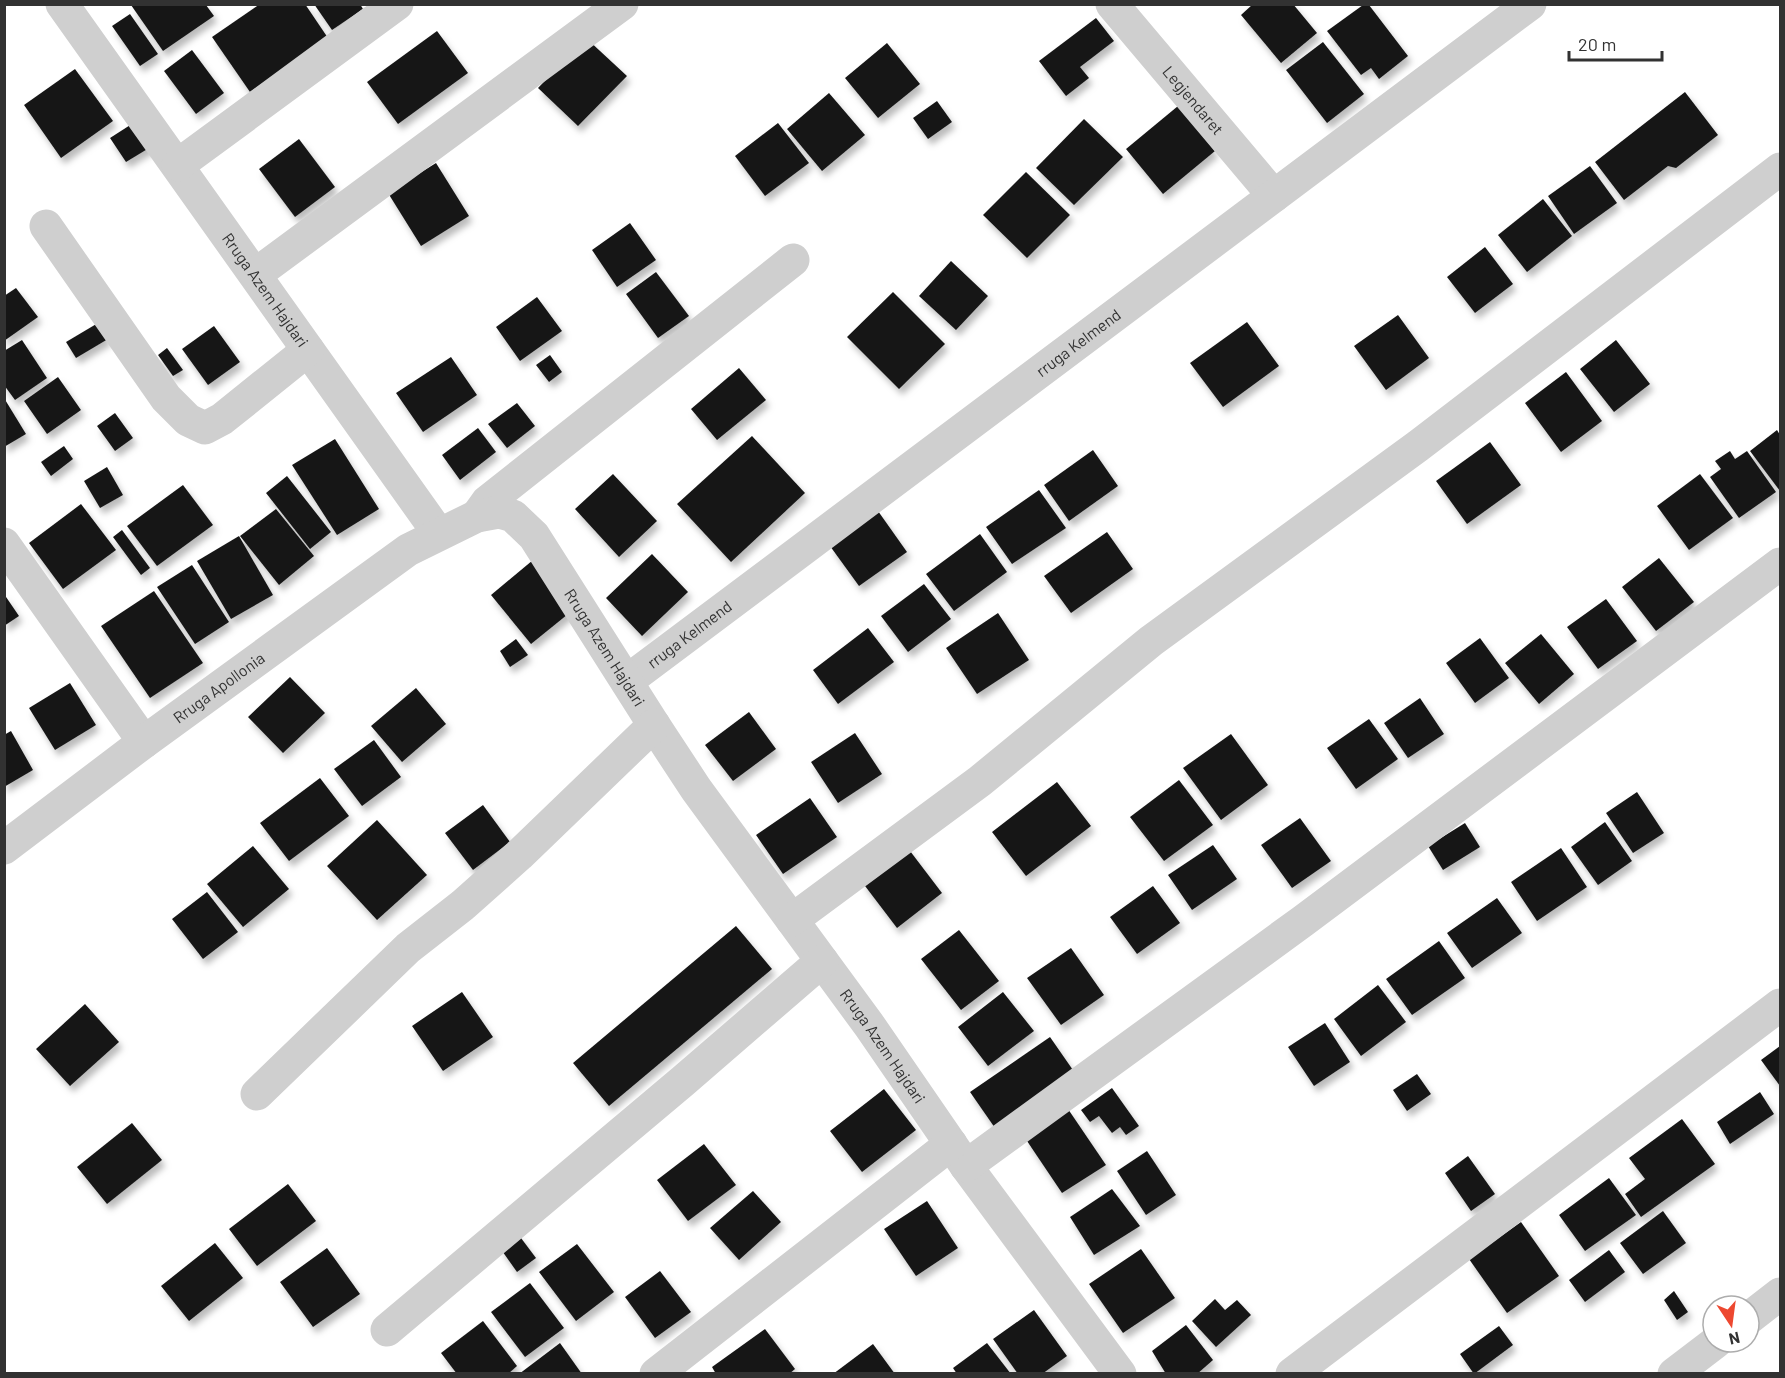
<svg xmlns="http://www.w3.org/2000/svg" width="1785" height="1378" viewBox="0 0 1785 1378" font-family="Barlow,sans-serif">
	<defs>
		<filter id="shadow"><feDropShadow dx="3.5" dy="6" stdDeviation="3" flood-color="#0004"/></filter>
	</defs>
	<rect width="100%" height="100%" fill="#fff"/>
	<path fill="#191919" filter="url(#shadow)" d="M260 4H305L328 38 250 92 212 37Z
		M314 4H360L363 9 332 30Z
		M1253 4H1293L1317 33 1281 63 1241 15Z
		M131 5H206L214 16 163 51Z
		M1363 5H1369L1408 56 1379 79 1371 68 1361 75 1327 31Z
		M130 14 158 54 140 66 112 26Z
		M1096 18 1114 41 1080 67 1089 78 1066 96 1039 61Z
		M437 31 468 73 398 124 367 82Z
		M586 38 627 76 578 126 538 88Z
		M1323 42 1364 94 1327 123 1286 70Z
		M887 43 920 84 878 118 845 78Z
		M192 50 224 93 196 114 164 71Z
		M75 69 113 121 61 158 24 105Z
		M1685 92 1718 135 1676 168 1668 166 1624 200 1595 162Z
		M829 93 865 135 822 171 787 129Z
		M937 101 952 122 928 139 913 118Z
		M1178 106 1215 151 1163 194 1126 149Z
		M1084 119 1123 157 1074 205 1036 168Z
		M138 120 154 145 126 162 110 138Z
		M778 123 809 163 765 196 735 156Z
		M299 139 335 187 295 217 259 169Z
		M436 163 469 216 421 246 388 193Z
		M1590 166 1617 203 1574 234 1548 196Z
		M1026 172 1070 215 1027 258 983 215Z
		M1543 199 1572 236 1527 272 1498 235Z
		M630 223 656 260 617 287 592 250Z
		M1485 247 1513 284 1475 313 1447 277Z
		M951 261 988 296 956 330 919 296Z
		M656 272 689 316 658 338 626 294Z
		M16 288 38 317 4 341V296Z
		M893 292 945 344 899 389 847 337Z
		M537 297 562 331 520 361 496 327Z
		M1398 315 1429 358 1386 390 1354 346Z
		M1247 322 1279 366 1223 407 1190 363Z
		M98 323 108 339 76 358 66 342Z
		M214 326 240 362 208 385 182 349Z
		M22 340 47 378 15 400 4 385V351Z
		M1616 340 1650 384 1614 412 1580 369Z
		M167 348 183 370 173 376 158 355Z
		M550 355 562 372 549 382 536 365Z
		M451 357 477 395 423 432 396 393Z
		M739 368 766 400 717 440 691 409Z
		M1566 372 1602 421 1561 452 1525 403Z
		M58 377 81 410 47 434 24 401Z
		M4 398 26 434 4 447Z
		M517 403 535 426 507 448 488 424Z
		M115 413 133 438 115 451 97 426Z
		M478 428 496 452 460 480 442 455Z
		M1777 430 1780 435V491L1750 451Z
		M752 436 805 493 731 562 677 504Z
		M335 439 379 509 337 535 292 465Z
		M1490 442 1521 485 1467 524 1436 481Z
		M64 446 73 459 51 476 41 462Z
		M1093 450 1118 486 1069 521 1044 485Z
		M1730 451 1735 459 1747 451 1776 492 1739 518 1710 477 1721 469 1715 461Z
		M107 467 123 495 100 508 84 481Z
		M613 474 657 521 619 557 575 509Z
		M1700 474 1733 518 1689 550 1657 506Z
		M287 476 331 532 310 549 266 493Z
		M183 485 213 525 157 566 127 526Z
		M1039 490 1066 528 1012 564 986 527Z
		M81 504 116 550 63 589 29 543Z
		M276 509 314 556 279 585 240 536Z
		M878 511 907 552 859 586 830 546Z
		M122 530 150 568 141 575 113 537Z
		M1107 532 1133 569 1071 613 1044 576Z
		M980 534 1007 572 954 611 926 574Z
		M239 536 273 595 231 619 197 561Z
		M652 554 688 592 642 636 606 598Z
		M1659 558 1694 602 1656 631 1622 587Z
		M533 560 573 610 531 644 491 595Z
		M192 565 229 622 195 644 157 587Z
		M924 584 951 619 908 652 881 616Z
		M154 591 203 663 150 698 101 626Z
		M4 594 19 616 4 626Z
		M1606 599 1637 641 1598 669 1567 627Z
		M998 613 1029 660 977 694 946 648Z
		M868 628 894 662 838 704 813 670Z
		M1541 634 1574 674 1539 704 1505 663Z
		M1480 638 1509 678 1475 703 1446 663Z
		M516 639 528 655 510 667 500 651Z
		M290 677 325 713 283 753 248 717Z
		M70 683 96 725 55 750 29 708Z
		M416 688 446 724 402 762 371 726Z
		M1420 698 1444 734 1408 758 1384 723Z
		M749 712 776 749 733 781 705 745Z
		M1369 719 1398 759 1356 789 1327 748Z
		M11 731 33 770 4 787V735Z
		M855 733 882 774 838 803 811 762Z
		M1231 734 1268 785 1221 820 1183 768Z
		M374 740 401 777 362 806 334 769Z
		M320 778 349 816 289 861 260 823Z
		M1179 780 1213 825 1164 861 1130 817Z
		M1057 782 1091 826 1026 876 992 832Z
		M1637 792 1664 833 1633 853 1606 813Z
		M810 798 837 837 783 874 756 835Z
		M483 805 510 842 473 870 445 833Z
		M1300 818 1331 861 1292 888 1261 845Z
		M377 820 427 875 377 920 327 866Z
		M1605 822 1632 861 1598 885 1571 847Z
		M1465 823 1480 847 1443 870 1428 846Z
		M1213 845 1237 879 1192 910 1168 875Z
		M253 846 289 889 243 927 207 884Z
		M907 847 942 893 897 928 862 882Z
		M1561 848 1587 887 1537 921 1511 882Z
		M1153 886 1180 923 1137 954 1110 917Z
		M207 892 238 932 203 959 172 919Z
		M1497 898 1522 933 1472 968 1447 933Z
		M736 926 772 969 609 1106 573 1063Z
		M959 930 999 981 961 1010 921 959Z
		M1439 941 1465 978 1412 1015 1386 979Z
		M1071 948 1104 995 1061 1025 1027 978Z
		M1378 985 1406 1022 1361 1056 1334 1019Z
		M462 992 493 1037 443 1071 412 1026Z
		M1003 992 1034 1031 988 1066 958 1027Z
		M85 1004 119 1042 70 1086 36 1049Z
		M1325 1023 1350 1062 1314 1086 1288 1047Z
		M1050 1037 1075 1073 995 1128 970 1092Z
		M1780 1046V1086L1761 1060Z
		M1417 1074 1431 1094 1407 1111 1393 1090Z
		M1112 1088 1139 1126 1126 1135 1120 1127 1112 1133 1099 1116 1090 1122 1081 1110Z
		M884 1089 916 1130 862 1172 830 1131Z
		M1760 1092 1774 1114 1730 1144 1717 1122Z
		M1068 1109 1106 1165 1062 1193 1025 1138Z
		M1682 1119 1715 1164 1641 1217 1625 1194 1645 1179 1629 1158Z
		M132 1123 162 1160 107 1204 77 1167Z
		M704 1144 736 1185 688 1221 657 1180Z
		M1147 1151 1176 1195 1146 1215 1117 1171Z
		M1468 1156 1495 1194 1471 1211 1445 1173Z
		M1609 1178 1636 1215 1585 1251 1559 1215Z
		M288 1184 316 1221 257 1266 229 1229Z
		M1112 1189 1140 1226 1094 1255 1070 1217Z
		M753 1191 781 1222 739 1260 710 1228Z
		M927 1201 958 1248 916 1276 884 1229Z
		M1663 1211 1686 1243 1643 1274 1620 1243Z
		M1521 1222 1559 1276 1507 1313 1469 1259Z
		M518 1234 536 1258 517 1272 500 1248Z
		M215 1243 243 1278 189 1321 161 1286Z
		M577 1244 614 1292 576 1321 539 1272Z
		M327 1248 360 1294 313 1327 280 1282Z
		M1141 1249 1175 1298 1123 1333 1089 1284Z
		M1609 1250 1625 1272 1585 1302 1569 1280Z
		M660 1271 691 1312 655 1338 625 1297Z
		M530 1283 564 1328 525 1357 491 1312Z
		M1674 1291 1688 1312 1677 1320 1664 1300Z
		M1215 1299 1225 1310 1237 1300 1251 1315 1216 1347 1192 1321Z
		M1034 1310 1067 1356 1042 1374H1018L993 1339Z
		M483 1321 517 1366 508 1374H457L441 1353Z
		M1186 1325 1213 1360 1197 1374H1166L1152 1351Z
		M1499 1326 1513 1345 1474 1374 1460 1354Z
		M765 1329 795 1369 789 1374H716L712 1367Z
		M560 1343 582 1374H519Z
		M987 1343 1011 1374H957L953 1368Z
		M873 1344 895 1374H833Z"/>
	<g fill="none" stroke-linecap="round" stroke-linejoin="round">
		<g stroke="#cfcfcf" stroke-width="33">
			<path id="s1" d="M62 4 439 534"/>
			<path id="s2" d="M1112 4 1274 196"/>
			<path d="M178 165 397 4"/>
			<path d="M46 226 166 398 188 420 205 428 222 419 308 350"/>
			<path d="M256 274 622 4"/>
			<path d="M477 516 487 502 793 260"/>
			<path d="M4 544 144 742"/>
			<path id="s3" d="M627 681 1530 4"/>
			<path id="s4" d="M4 848 144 742 408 550 477 516 499 512 513 516 534 536 654 725 696 789 869 1025 966 1166 1120 1374"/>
			<path d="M792 920 980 781 1151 641 1418 446 1780 169"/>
			<path d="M257 1094 408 948 463 905 519 855 654 725"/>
			<path d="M966 1166 1303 921 1780 564"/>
			<path d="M1749 1318 1780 1294"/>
			<path d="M387 1330 683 1081 822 961"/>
			<path d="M656 1374 951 1144"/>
			<path d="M1292 1374 1780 1005"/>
			<path d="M1674 1374 1716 1342"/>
		</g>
	</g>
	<g text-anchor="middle" stroke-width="6" stroke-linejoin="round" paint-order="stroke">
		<g font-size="16" fill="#323232" stroke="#fff">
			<text dy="6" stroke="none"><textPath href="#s2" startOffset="126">Legjendaret</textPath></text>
			<text dy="6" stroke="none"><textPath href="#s1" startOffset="351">Rruga Azem Hajdari</textPath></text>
			<text dy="6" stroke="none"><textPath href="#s3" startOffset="564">rruga Kelmend</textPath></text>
			<text dy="6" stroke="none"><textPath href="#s3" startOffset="78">rruga Kelmend</textPath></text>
			<text dy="6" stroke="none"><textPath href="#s4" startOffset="777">Rruga Azem Hajdari</textPath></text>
			<text dy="6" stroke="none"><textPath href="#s4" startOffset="268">Rruga Apollonia</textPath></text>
			<text dy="6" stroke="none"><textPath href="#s4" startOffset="1263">Rruga Azem Hajdari</textPath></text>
		</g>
	</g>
	<rect width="1785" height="1378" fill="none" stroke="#323232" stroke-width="12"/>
	<g transform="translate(1731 1324) rotate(167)"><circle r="28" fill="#ffffff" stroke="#adadad" stroke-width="1.5"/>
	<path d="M0-4.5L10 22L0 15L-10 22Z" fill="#ed4830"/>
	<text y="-9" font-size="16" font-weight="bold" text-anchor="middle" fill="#323232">N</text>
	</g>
	<path d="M1569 51v9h93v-9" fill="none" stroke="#323232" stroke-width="3"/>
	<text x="1578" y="51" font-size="18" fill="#323232" stroke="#ffffff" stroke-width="4.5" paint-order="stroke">20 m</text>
</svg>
